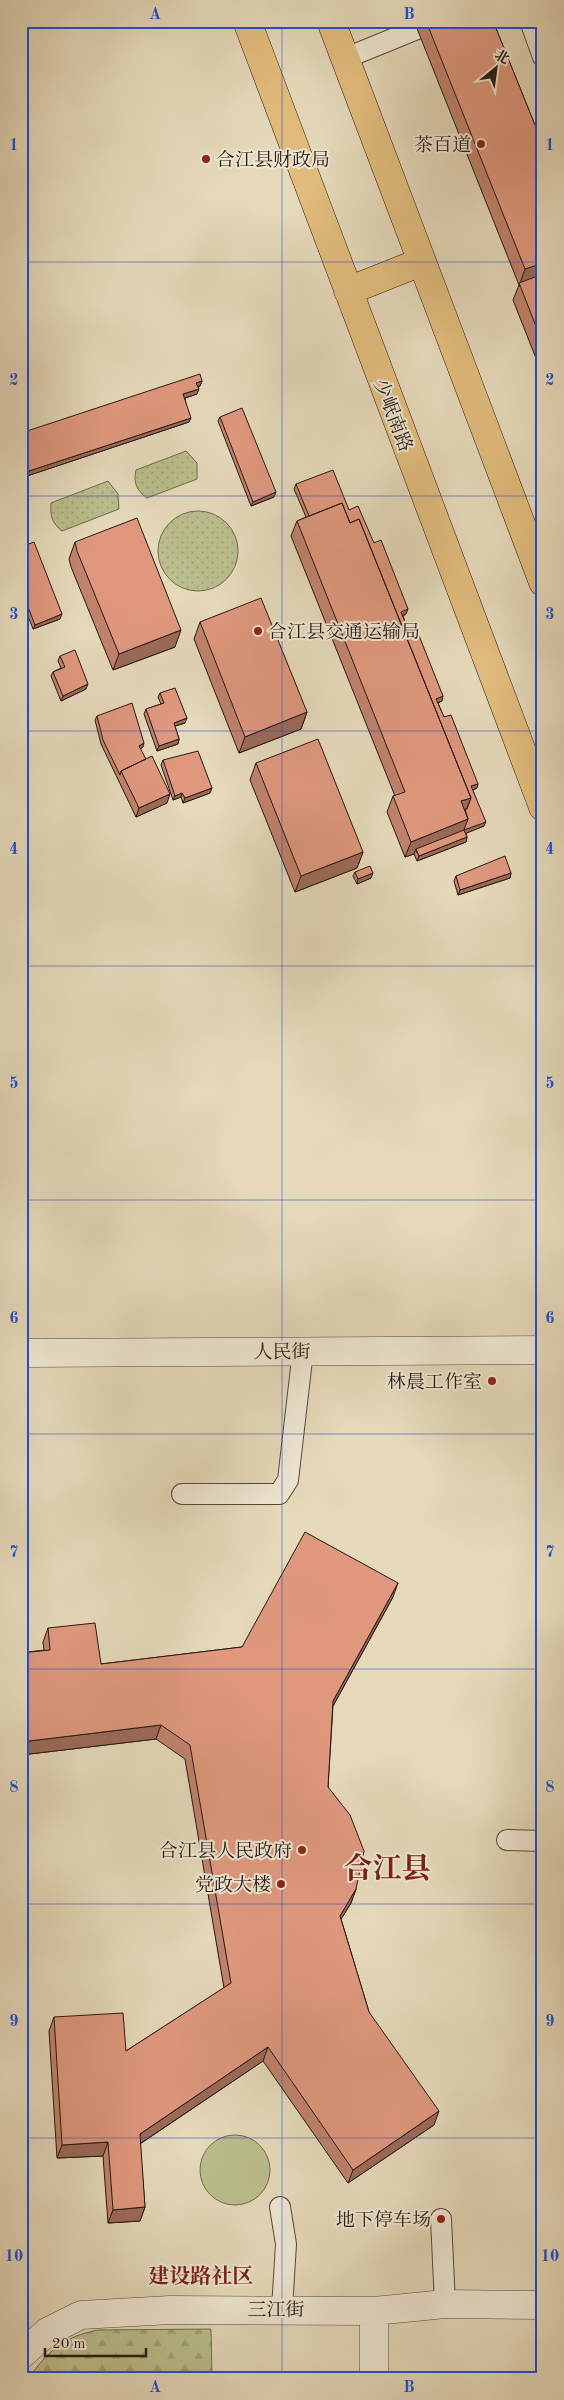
<svg xmlns="http://www.w3.org/2000/svg" width="564" height="2400" viewBox="0 0 564 2400" font-family="'Old Standard TT','Noto Serif SC',serif">
	<defs>
		<pattern id="grass-dots" width="8" height="8" patternUnits="userSpaceOnUse" patternTransform="scale(1.25)"><rect width="8" height="8" fill="#babe8c"/><path d="M2 2h.1M6 6h.1" fill="none" stroke="#a0a378" stroke-width="1.8" stroke-linecap="round"/></pattern>
		<pattern id="forest-firs" width="22" height="20" patternUnits="userSpaceOnUse" patternTransform="scale(1.25)"><rect width="22" height="20" fill="#babe8c"/><path d="M5 1l3.5 6h-7zM16 11l3.5 6h-7z" fill="#a0a378"/></pattern>
	</defs>
	<rect width="100%" height="100%" fill="#e5d9ba"/>
	<filter id="stains"><feTurbulence type="fractalNoise" baseFrequency=".004" numOctaves="4"/><feColorMatrix values="0 0 0 0 .2 0 0 0 0 .09 0 0 0 0 .02 0 0 0 .5 -.17"/></filter>
	<radialGradient id="worn" r=".72"><stop offset=".6" stop-color="#630" stop-opacity="0"/><stop offset="1" stop-color="#630" stop-opacity=".3"/></radialGradient>
	<path fill="url(#grass-dots)" stroke="#706b4f" d="M186 451 197 463V479L147 498C137 491 133 483 136 470Z
		M108 481 118 494 119 509 62 531C52 523 50 516 51 503Z
		M158 551a40 40 0 1 1 80 0a40 40 0 1 1-80 0Z"/>
	<path fill="url(#forest-firs)" stroke="#706b4f" d="M211 2329 212 2379H28C49 2350 63 2337 98 2330Z"/>
	<path fill="#babe8c" stroke="#706b4f" d="M200 2170a35 35 0 1 1 70 0a35 35 0 1 1-70 0Z"/>
	<g fill="none" stroke-linecap="round" stroke-linejoin="round">
		<defs>
			<path id="service" d="M530 21 543 57
				M346 58 417 29
				M182 1494H279L288 1480 303 1351
				M507 1840 543 1841
				M280 2207 286 2244 282 2309
				M441 2219 445 2304"/>
			<path id="minor" d="M21 2355 47 2332 81 2315 170 2310 374 2311 445 2304 543 2305
				M374 2379V2311"/>
			<path id="tertiary" d="M21 1353 543 1350"/>
			<path id="primary" d="M247 21 543 807
				M331 21 543 582
				M348 291 421 262"/>
		</defs>
		<use href="#service" stroke="#56483c" stroke-width="22"/>
		<use href="#minor" stroke="#56483c" stroke-width="29"/>
		<use href="#tertiary" stroke="#56483c" stroke-width="29"/>
		<use href="#primary" stroke="#271812" stroke-width="29"/>
		<use href="#service" stroke="#eee6d2" stroke-width="20"/>
		<use href="#minor" stroke="#eee6d2" stroke-width="28"/>
		<use href="#tertiary" stroke="#eee6d2" stroke-width="28"/>
		<use href="#primary" stroke="#e2bc7d" stroke-width="28"/>
	</g>
	<path fill="#c0836c" stroke="#271812" d="M414 21H493L543 145V370L541 371 513 300 519 285Z
		M202 381 200 386 198 387 197 394 185 398 189 422 27 476 21 457V433Z
		M220 417 274 497 251 506 218 421Z
		M296 484 349 510 374 543 406 614 403 616 408 630 442 701 438 703 444 717 477 788 473 790 484 826 466 833 467 837 466 842 417 861 414 854 405 857 387 812 393 796H395L291 536 297 521 306 517 294 489Z
		M75 542 175 647 113 670 71 567 69 559Z
		M21 547 60 619 33 629 21 598Z
		M200 622 307 712 301 729 239 753 194 639Z
		M60 656 86 689 61 701 51 676 53 672 61 668 58 661Z
		M160 693 185 723 175 726 179 739 178 744 157 751 144 714 146 709 161 704 158 697Z
		M97 716 143 747 140 749 167 803 136 817 101 744 95 720Z
		M163 760 210 793 183 803 181 797 173 800 161 765Z
		M256 763 363 852 357 868 295 892 250 780Z
		M355 872 371 878 357 884 353 876Z
		M511 873 510 878 458 895 454 881 456 876Z
		M393 1597 333 1706 328 1787 356 1889 351 1903 341 1919 369 2012 434 2125 348 2183 263 2061 140 2144 145 2207 140 2221 108 2223 103 2156 57 2158 49 2031 54 2017 126 2051 224 1988 185 1759 156 1739 21 1755V1653L44 1650 43 1642 48 1628 101 1664 242 1647Z"/>
	<path fill="#9c6a58" stroke="#271812" d="M543 263V277L519 286 525 269Z
		M202 381 200 386 195 387 196 383Z
		M199 389 197 394 182 399 183 394Z
		M191 418 189 422 27 476 29 471Z
		M276 492 274 497 251 506 253 502Z
		M408 609 406 614 400 617 401 612Z
		M62 614 60 619 33 629 35 625Z
		M181 630 175 647 113 670 119 654Z
		M88 684 86 689 61 701 63 696Z
		M443 696 442 701 434 704 436 699Z
		M307 712 301 729 239 753 245 737Z
		M187 718 185 723 172 727 174 723Z
		M179 739 178 744 157 751 159 746Z
		M144 743 143 747 137 751 139 746Z
		M478 784 477 788 470 791 471 786Z
		M212 788 210 793 183 803 185 798Z
		M182 793 181 797 173 800 175 796Z
		M170 794 167 803 136 817 139 808Z
		M471 798 465 813 461 801Z
		M468 819 486 822 484 826 417 853 416 849 414 854 405 857 411 842Z
		M467 837 466 842 417 861 419 856Z
		M363 852 357 868 295 892 301 876Z
		M373 873 371 878 357 884 358 879Z
		M511 873 510 878 458 895 460 890Z
		M398 1583 393 1597 328 1715 333 1701Z
		M161 1725 156 1739 21 1755V1742Z
		M356 1889 351 1903 335 1929 340 1916Z
		M268 2047 263 2061 135 2147 140 2134Z
		M439 2111 434 2125 348 2183 353 2170Z
		M108 2142 103 2156 57 2158 62 2145Z
		M145 2207 140 2221 108 2223 113 2210Z"/>
	<path fill="#df987e" stroke="#271812" d="M426 21H493L543 145V263L525 269Z
		M543 274V344L519 283Z
		M200 374 202 381 196 383 199 389 183 394 191 418 29 471 21 447V433Z
		M242 408 276 492 253 502 220 417Z
		M333 470 349 510 358 506 374 543 381 540 408 609 401 612 408 630 416 628 443 696 436 699 444 717 451 715 478 784 471 786 486 822 464 830 468 819 465 809H467L471 798 359 519 350 523 342 503 309 516 296 484Z
		M342 503 350 523 359 519 471 798 461 801 468 819 411 842 393 796 405 792 297 521Z
		M137 518 181 630 119 654 77 551 75 542Z
		M34 542 62 614 35 625 21 589V547Z
		M261 598 307 712 245 737 200 622Z
		M75 650 88 684 63 696 53 672 65 667 60 656Z
		M175 688 187 718 174 723 179 739 159 746 146 709 164 703 160 693Z
		M132 703 144 743 139 746 146 759 121 771 120 775 103 740 97 716Z
		M318 739 363 852 301 876 256 763Z
		M198 751 212 788 185 798 182 793 175 796 163 760Z
		M152 756 170 794 139 808 121 771Z
		M464 830 467 837 419 856 416 849Z
		M505 856 511 873 460 890 456 876Z
		M370 866 373 873 358 879 355 872Z
		M305 1532 398 1583 333 1701 328 1787 350 1815 364 1851 356 1889 340 1916 369 2012 439 2111 353 2170 268 2047 140 2134 145 2207 113 2210 108 2142 62 2145 54 2017 123 2013 126 2051 231 1983 190 1745 161 1725 21 1742V1653L50 1650 48 1628 95 1623 101 1664 242 1647Z"/>
	<path fill="none" stroke="#1d4ed8" stroke-width="1" stroke-opacity="0.55" d="M282 21V2379M21 262H543M21 496H543M21 731H543M21 966H543M21 1200H543M21 1434H543M21 1669H543M21 1904H543M21 2138H543"/>
	<g fill="#8f2418" stroke="#eee6d2" stroke-width="2">
		<circle cx="481" cy="144" r="5"/>
		<circle cx="206" cy="159" r="5"/>
		<circle cx="258" cy="631" r="5"/>
		<circle cx="492" cy="1381" r="5"/>
		<circle cx="302" cy="1850" r="5"/>
		<circle cx="281" cy="1884" r="5"/>
		<circle cx="441" cy="2219" r="5"/>
	</g>
	<g text-anchor="middle" stroke-width="4" stroke-linejoin="round" paint-order="stroke">
		<g font-size="19" fill="#271812" stroke="#eee6d2" text-anchor="end">
			<text x="471" y="151">茶百道</text>
			<text x="216" y="166" text-anchor="start">合江县财政局</text>
			<text x="268" y="638" text-anchor="start">合江县交通运输局</text>
			<text x="482" y="1388">林晨工作室</text>
			<text x="292" y="1857">合江县人民政府</text>
			<text x="271" y="1891">党政大楼</text>
			<text x="431" y="2226">地下停车场</text>
		</g>
		<g font-size="19" fill="#271812" stroke="#eee6d2">
			<text transform="translate(394 415) rotate(69)" y="7">少岷南路</text>
			<text x="282" y="1358">人民街</text>
			<text x="276" y="2316">三江街</text>
		</g>
		<g font-size="21" font-weight="bold" fill="#7a1f14" stroke="#eee6d2">
			<text x="201" y="2283">建设路社区</text>
		</g>
		<g font-size="29" font-weight="bold" fill="#7a1f14" stroke="#eee6d2">
			<text x="387" y="1878">合江县</text>
		</g>
	</g>
	<rect width="564" height="2400" fill="none" stroke="#e5d9ba" stroke-width="55"/>
	<g transform="translate(496 68) rotate(29)" stroke="#eee6d2" stroke-width="4" paint-order="stroke">
	<path d="M0-4L9 19L0 12L-9 19Z" fill="#271812"/>
	<text y="-8" font-size="14" font-weight="bold" text-anchor="middle" fill="#271812">北</text>
	</g>
	<path d="M45 2348v8h101v-8" fill="none" stroke="#271812" stroke-width="2.5"/>
	<text x="52" y="2348" font-size="15" fill="#271812" stroke="#eee6d2" stroke-width="4" paint-order="stroke">20 m</text>
	<rect x="28" y="28" width="508" height="2344" fill="none" stroke="#1d4ed8" stroke-width="2"/>
	<g font-size="16" text-anchor="middle" font-weight="bold" fill="#1d4ed8">
		<text x="155" y="19">A</text>
		<text x="409" y="19">B</text>
		<text x="14" y="150">1</text>
		<text x="550" y="150">1</text>
		<text x="14" y="385">2</text>
		<text x="550" y="385">2</text>
		<text x="14" y="619">3</text>
		<text x="550" y="619">3</text>
		<text x="14" y="854">4</text>
		<text x="550" y="854">4</text>
		<text x="14" y="1088">5</text>
		<text x="550" y="1088">5</text>
		<text x="14" y="1323">6</text>
		<text x="550" y="1323">6</text>
		<text x="14" y="1557">7</text>
		<text x="550" y="1557">7</text>
		<text x="14" y="1792">8</text>
		<text x="550" y="1792">8</text>
		<text x="14" y="2026">9</text>
		<text x="550" y="2026">9</text>
		<text x="14" y="2261">10</text>
		<text x="550" y="2261">10</text>
		<text x="155" y="2392">A</text>
		<text x="409" y="2392">B</text>
	</g>
	<rect width="100%" height="100%" filter="url(#stains)"/>
	<rect width="100%" height="100%" fill="url(#worn)"/>
</svg>
